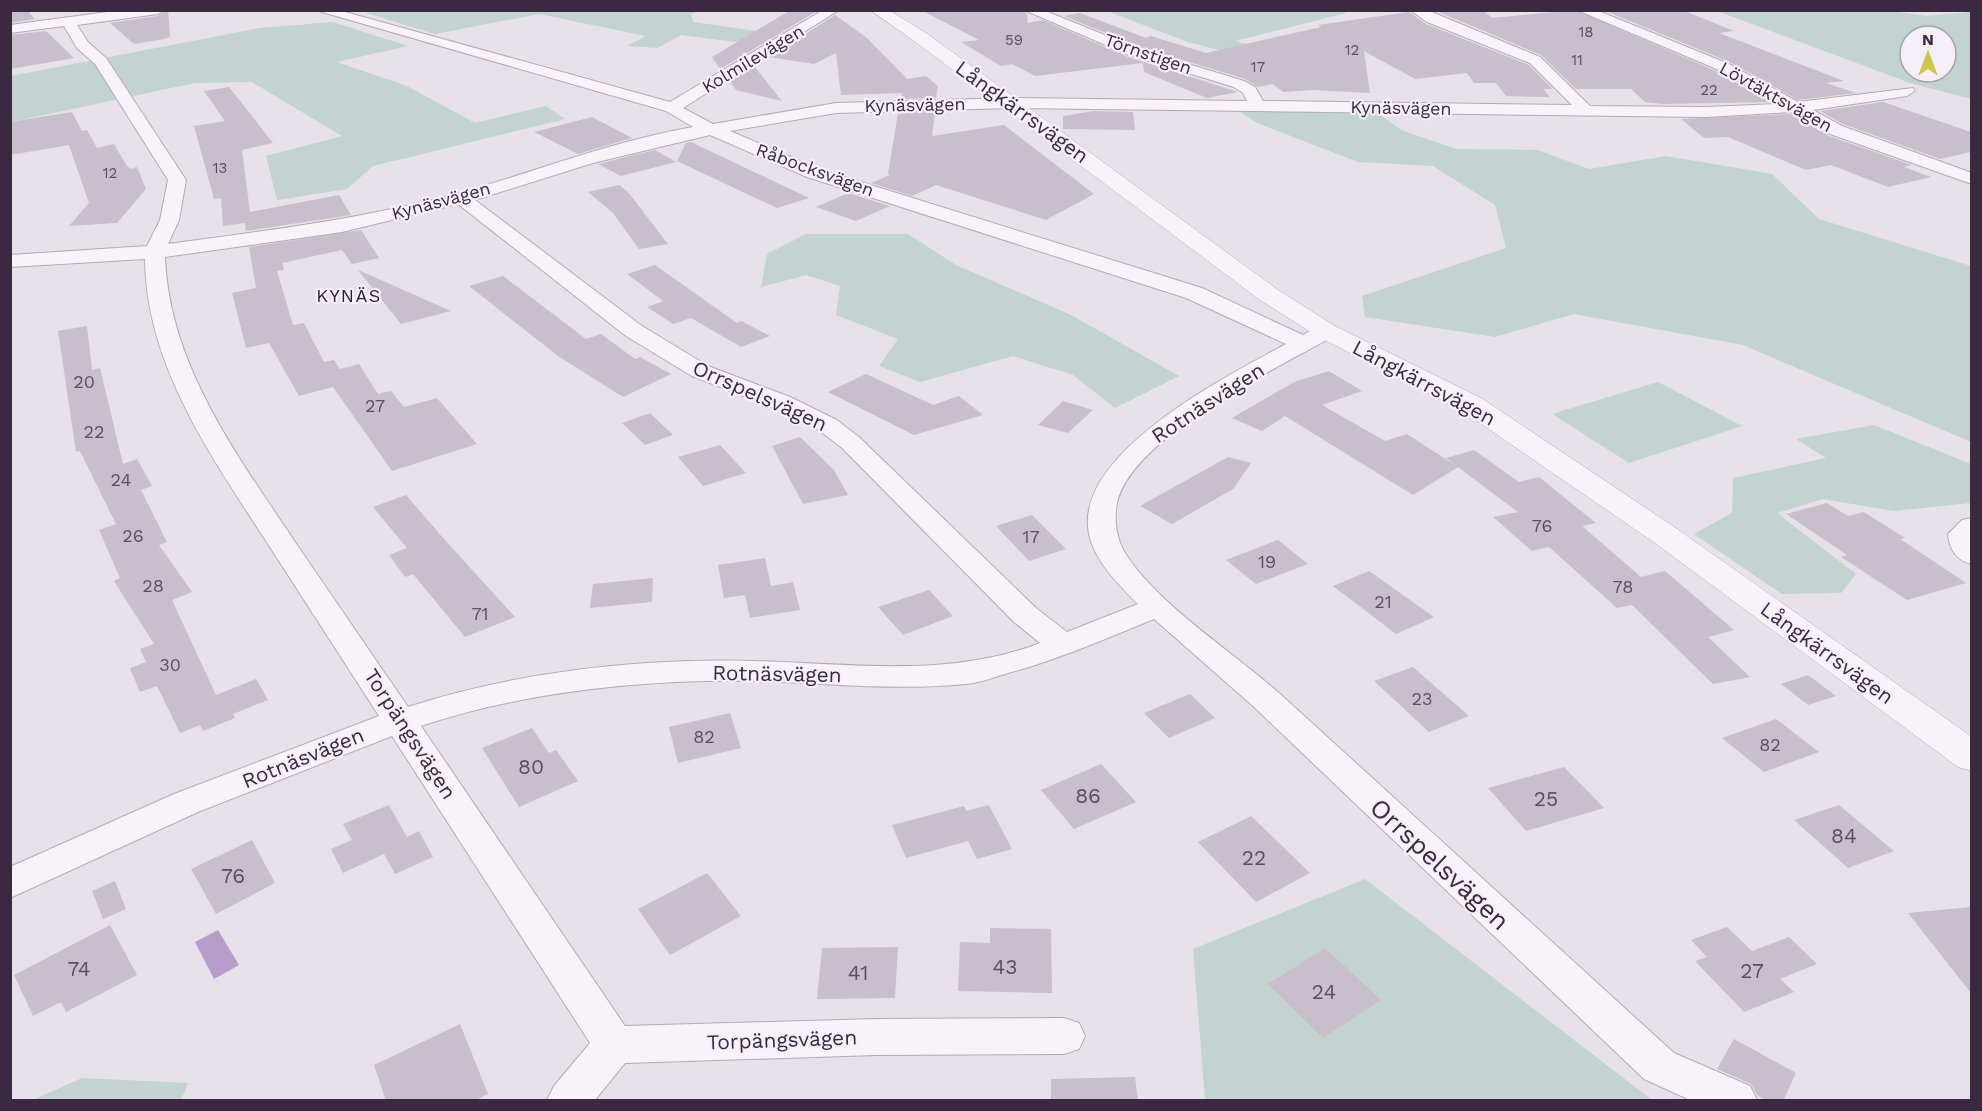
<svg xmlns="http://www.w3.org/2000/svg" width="1982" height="1111" viewBox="0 0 1982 1111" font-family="'Work Sans',sans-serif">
	<rect width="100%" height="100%" fill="#e7e1e9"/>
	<path fill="#c2d3d0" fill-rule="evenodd" d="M378 10 700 11 691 14 693 22 779 34 760 45 681 35 657 48 627 46 646 36 539 14 435 34 366 13Z
		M1885 10 1926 16 1971 12V99L1910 83 1717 11ZM1910 36H1946V72H1910Z
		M1107 11H1342L1346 13 1235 41 1289 56 1287 68 1188 42Z
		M333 22 408 46 337 62 407 86 475 123 546 106 565 119 373 166 347 189 277 200 266 156 342 136 252 82 195 83 11 122V76L260 28Z
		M1239 111H1375L1401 130 1456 149 1538 150 1589 169 1666 156 1772 174 1819 219 1971 266V442L1743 345 1574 314 1495 337 1365 317 1362 296 1506 248 1495 205 1433 166 1358 162 1257 123Z
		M806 234H908L956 265 1071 315 1179 376 1115 408 1073 375 1013 356 920 382 879 366 898 339 836 315 840 286 806 275 761 287 767 254Z
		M1658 382 1742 426 1629 463 1552 414Z
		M1874 425 1971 464V503L1893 511 1823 499 1777 513 1856 574 1841 593 1782 594 1694 534 1732 513 1733 478 1826 458 1796 439Z
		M1365 879 1652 1100H1205L1193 949Z
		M82 1078 188 1083 181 1100H33Z"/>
	<path fill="#b89cc9" d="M218 930 239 965 214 979 195 942Z"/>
	<path fill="#c8becc" d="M10 10H27L35 19 10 23Z
		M166 10H168L170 37 164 39 134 44 110 23 158 16Z
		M791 10 817 11 747 53 742 52 744 55 720 69 712 57Z
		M921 10H1022L1027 14 1028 23 1043 20 1128 57 1238 92 1207 98 1144 72 1143 63 1035 76 1012 64 1001 66 961 42 979 40Z
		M1434 10H1483L1492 18 1575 10 1718 72 1769 102 1663 104 1645 102 1631 89H1576L1541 55Z
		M1603 10H1682L1734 31 1719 33 1844 81 1826 83 1856 93 1798 100 1730 62Z
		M1409 12 1426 24 1529 65 1553 89H1543L1550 97 1506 96 1496 83H1474L1467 73 1415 79 1364 51 1370 93 1313 90 1283 92 1273 84 1258 87 1245 79 1140 47 1064 16 1080 13 1146 38 1151 36 1206 53 1321 27 1318 25Z
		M835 15 867 38 907 79 926 76 938 86 936 98 901 99 902 93 841 95 836 53 814 64 769 57Z
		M46 31 74 58 10 69V35Z
		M754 66 782 101 736 90 730 81Z
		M229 87 273 143 242 150 250 212 339 195 351 215 246 231 245 223 223 226 221 198 214 199 194 126 225 121 204 91Z
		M1883 102 1971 132V152L1940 159 1843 124 1820 111Z
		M1093 111 1133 112 1135 130 1063 129V116Z
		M72 112 82 131 87 130 97 148 114 144 127 166 131 169 137 167 146 189 117 223 69 226 89 203 69 145 10 155V122Z
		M935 112 932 136 1004 125 1094 194 1046 220 936 185 912 196 871 183 890 175 888 174 898 113Z
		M1791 114 1829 136 1912 165 1904 167 1931 177 1888 187 1831 165 1806 170 1728 137 1704 138 1681 119Z
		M592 117 632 138 578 154 534 132Z
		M691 142 809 198 777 208 677 161 686 143Z
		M655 150 676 162 621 176 598 164Z
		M619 185 628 192 668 244 639 249 613 213 588 192Z
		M848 193 890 206 856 221 816 207Z
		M361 230 379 258 352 264 342 250 282 263 284 270 277 271 293 325 304 323 324 362 334 360 340 369 359 364 378 394 391 391 404 407 437 398 477 444 392 471 333 387 299 396 269 343 246 348 232 293 256 288 249 247Z
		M655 265 737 323 741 321 770 336 741 347 691 318 673 324 647 307 663 301 627 274Z
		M358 270 451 311 401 324Z
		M503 276 586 339 601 334 635 359 640 357 671 374 623 397 558 356 469 286Z
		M87 326 92 370 100 368 123 464 137 459 152 486 141 490 167 542 159 545 192 592 172 600 216 695 256 679 268 700 233 714 235 718 203 731 200 725 180 733 157 686 140 692 130 668 146 662 140 649 154 644 114 581 120 578 99 530 116 524 80 451 76 452 58 331Z
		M1329 371 1362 391 1322 405 1385 441 1407 434 1458 467 1413 495 1285 416 1262 431 1232 418 1294 382Z
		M866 374 933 405 959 396 983 415 914 435 828 392Z
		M1063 401 1093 410 1068 433 1038 425Z
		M650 413 673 435 645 445 622 423Z
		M800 437 834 470 848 495 803 504 772 446Z
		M720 445 746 473 703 486 678 457Z
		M1474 450 1519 482 1539 477 1596 523 1582 526 1641 577 1665 571 1734 630 1708 637 1750 677 1713 684 1632 605 1617 608 1549 547 1532 551 1493 517 1518 512 1446 458Z
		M1228 457 1251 463 1233 489 1172 524 1140 506Z
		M406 495 444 539 515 617 465 637 413 574 405 577 389 555 407 548 373 507Z
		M1827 503 1848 516 1864 512 1905 538 1900 539 1966 583 1907 600 1841 557 1847 555 1786 514Z
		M1032 515 1066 549 1029 561 996 526Z
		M1278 540 1308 564 1256 584 1226 560Z
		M765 558 771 586 793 582 800 610 750 618 745 595 724 598 718 565Z
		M1369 571 1434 617 1396 634 1333 586Z
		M653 578 652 602 590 608 593 584Z
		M929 590 953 616 903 635 878 607Z
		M1413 667 1469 716 1429 732 1374 681Z
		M1808 675 1836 696 1808 705 1781 684Z
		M1190 694 1215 718 1169 738 1144 713Z
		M730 713 741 748 678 763 669 727Z
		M1776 719 1819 752 1764 772 1722 738Z
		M532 728 549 753 556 750 578 781 519 807 482 748Z
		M1101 764 1136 802 1074 829 1041 790Z
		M1564 767 1604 808 1526 831 1488 788Z
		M389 805 407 837 419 831 433 857 395 874 384 854 343 873 331 849 352 840 343 824Z
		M989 805 1012 849 977 859 968 841 906 858 892 825 964 806 966 811Z
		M1839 805 1894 851 1848 868 1794 820Z
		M1251 816 1310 873 1256 902 1198 842Z
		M252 840 275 883 216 914 191 869Z
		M707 873 741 916 670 955 638 909Z
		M115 881 126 909 103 919 92 891Z
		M1971 907V993L1908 913Z
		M110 925 137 975 66 1012 61 1002 33 1016 14 975Z
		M1727 927 1752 951 1789 937 1817 964 1780 979 1794 992 1744 1012 1695 961 1707 957 1691 940Z
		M990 928 1051 929 1052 993 958 991 960 942 990 943Z
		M898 947 895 998 817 999 822 948Z
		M1325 948 1381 1000 1323 1038 1268 984Z
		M460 1024 488 1094 474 1101H386L374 1065Z
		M1734 1039 1796 1073 1783 1101H1767L1757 1095 1751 1084 1717 1069Z
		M1135 1077 1138 1101H1051V1079Z"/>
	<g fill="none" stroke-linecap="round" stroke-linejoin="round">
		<defs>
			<path id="minor" d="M122 10H164L158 14 77 25 88 42 106 58 186 180 179 220 168 244C265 231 361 219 456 194 535 172 612 141 693 127L666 111 315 10H338L670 102 823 10H839L683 108 713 124 836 103 1012 98 1247 101 1243 93 1234 87 1129 55 1024 10H1043L1139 49 1244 81 1255 87 1263 101 1572 105 1530 63 1427 22 1410 10H1427L1540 57 1590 106 1706 107 1777 104 1719 70 1577 10H1596L1729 64 1798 102 1913 88 1915 91 1907 96 1813 110 1842 126 1972 173V184L1830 134 1792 112 1706 117 1012 108 836 113 730 131 819 169 1202 288 1303 335 1318 326H1334L1337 331 1334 336C1277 368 1138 434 1118 499 1113 518 1116 540 1127 556 1160 606 1233 652 1279 693 1411 813 1542 933 1674 1053L1750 1086 1757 1100H1690L1644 1079 1253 706 1154 619C1105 639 1057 660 1005 674 992 678 979 683 966 684 894 691 824 683 752 681 645 679 522 692 421 726L625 1026 876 1019 1064 1018 1079 1023 1085 1036 1079 1049 1064 1054 876 1055 625 1063 595 1100H547L554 1086 590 1043 392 736 198 812 10 898V867L174 794 379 716C342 659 305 601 268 544 212 457 146 366 145 259L10 267V255L147 246 160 220 168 180 95 64 77 48 64 26 10 33V25ZM710 135 807 177 1186 298 1286 344C1229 375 1072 454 1089 534 1095 562 1119 585 1138 604L1067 632 1036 608 860 438 837 420 790 397 708 366 642 326 475 200 593 163ZM458 204 626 336 692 376 772 407 819 430 842 448 1014 622 1040 643C948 679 849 663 753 661 641 658 514 672 408 707 370 652 333 597 295 542 237 455 169 365 165 257L342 232Z
				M1972 518V564C1957 561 1949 549 1948 534L1962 520Z"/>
			<path id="tertiary" d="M870 10H889L929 35 1278 290 1335 326 1481 398 1677 529 1972 737V771L1958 767 1655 543 1461 410 1317 336 1260 300 917 43Z"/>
		</defs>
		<use href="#minor" stroke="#b3aab7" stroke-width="2"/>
		<use href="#tertiary" stroke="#b3aab7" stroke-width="1"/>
		<use href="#minor" fill="#f7f3f8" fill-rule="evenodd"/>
		<use href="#tertiary" fill="#f7f3f8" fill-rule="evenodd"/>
	</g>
	<g text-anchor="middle" stroke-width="4.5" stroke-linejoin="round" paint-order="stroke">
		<g font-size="15" fill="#5e4e64">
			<text x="1586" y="37">18</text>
			<text x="1014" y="45">59</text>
			<text x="1352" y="55">12</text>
			<text x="1577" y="65">11</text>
			<text x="1258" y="72">17</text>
			<text x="1709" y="95">22</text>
			<text x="220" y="173">13</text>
			<text x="110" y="178">12</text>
		</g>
		<g font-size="18" fill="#3b2941" stroke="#f5f0f7">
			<text transform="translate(1148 54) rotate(19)" y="6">Törnstigen</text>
			<text transform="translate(753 59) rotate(-31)" y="6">Kolmilevägen</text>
			<text transform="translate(1776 97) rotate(29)" y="6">Lövtäktsvägen</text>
			<text transform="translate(915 105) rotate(-1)" y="6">Kynäsvägen</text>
			<text transform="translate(1401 108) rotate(1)" y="6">Kynäsvägen</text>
			<text transform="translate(815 170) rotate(20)" y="6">Råbocksvägen</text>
			<text transform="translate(441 201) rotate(-15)" y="6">Kynäsvägen</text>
		</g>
		<g font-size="18" letter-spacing="1.5" fill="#2c1b32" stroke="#f5f0f7">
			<text x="349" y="302">KYNÄS</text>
		</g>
		<g font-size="18" fill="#5e4e64">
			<text x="84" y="388">20</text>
			<text x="375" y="412">27</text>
			<text x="94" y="438">22</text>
			<text x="121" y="486">24</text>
			<text x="1542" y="532">76</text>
			<text x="133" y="542">26</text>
			<text x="1031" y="543">17</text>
			<text x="1267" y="568">19</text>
			<text x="153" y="592">28</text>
			<text x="1623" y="593">78</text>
			<text x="1383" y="608">21</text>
			<text x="480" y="620">71</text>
			<text x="170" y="671">30</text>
			<text x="1422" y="705">23</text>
			<text x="704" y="743">82</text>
			<text x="1770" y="751">82</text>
		</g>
		<g font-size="21" fill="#3b2941" stroke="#f5f0f7">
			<text transform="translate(1022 112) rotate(36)" y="7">Långkärrsvägen</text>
			<text transform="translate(1424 383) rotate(28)" y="7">Långkärrsvägen</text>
			<text transform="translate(760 396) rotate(24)" y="7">Orrspelsvägen</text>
			<text transform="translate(1208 403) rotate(-33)" y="7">Rotnäsvägen</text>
			<text transform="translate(1827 653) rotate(36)" y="7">Långkärrsvägen</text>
			<text transform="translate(777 674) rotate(1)" y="7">Rotnäsvägen</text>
			<text transform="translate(410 734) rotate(57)" y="7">Torpängsvägen</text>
			<text transform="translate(303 758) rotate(-22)" y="7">Rotnäsvägen</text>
			<text transform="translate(782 1040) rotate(-2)" y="7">Torpängsvägen</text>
		</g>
		<g font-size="21" fill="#5e4e64">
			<text x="531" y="774">80</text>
			<text x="1088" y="803">86</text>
			<text x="1546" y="806">25</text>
			<text x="1844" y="843">84</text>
			<text x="1254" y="865">22</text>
			<text x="233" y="883">76</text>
			<text x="1005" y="974">43</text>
			<text x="79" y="976">74</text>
			<text x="1752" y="978">27</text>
			<text x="858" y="980">41</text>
			<text x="1324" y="999">24</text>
		</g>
		<g font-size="26" fill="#3b2941" stroke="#f5f0f7">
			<text transform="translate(1440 864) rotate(43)" y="9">Orrspelsvägen</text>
		</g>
	</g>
	<rect width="1982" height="1111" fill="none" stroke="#3b2941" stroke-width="24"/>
	<g transform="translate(1928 54)"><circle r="28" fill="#f5f0f7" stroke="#aba0ae" stroke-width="1.5"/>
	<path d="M0-4.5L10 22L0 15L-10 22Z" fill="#cdc647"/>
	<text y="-9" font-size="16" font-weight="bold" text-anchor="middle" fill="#3b2941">N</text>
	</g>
</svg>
